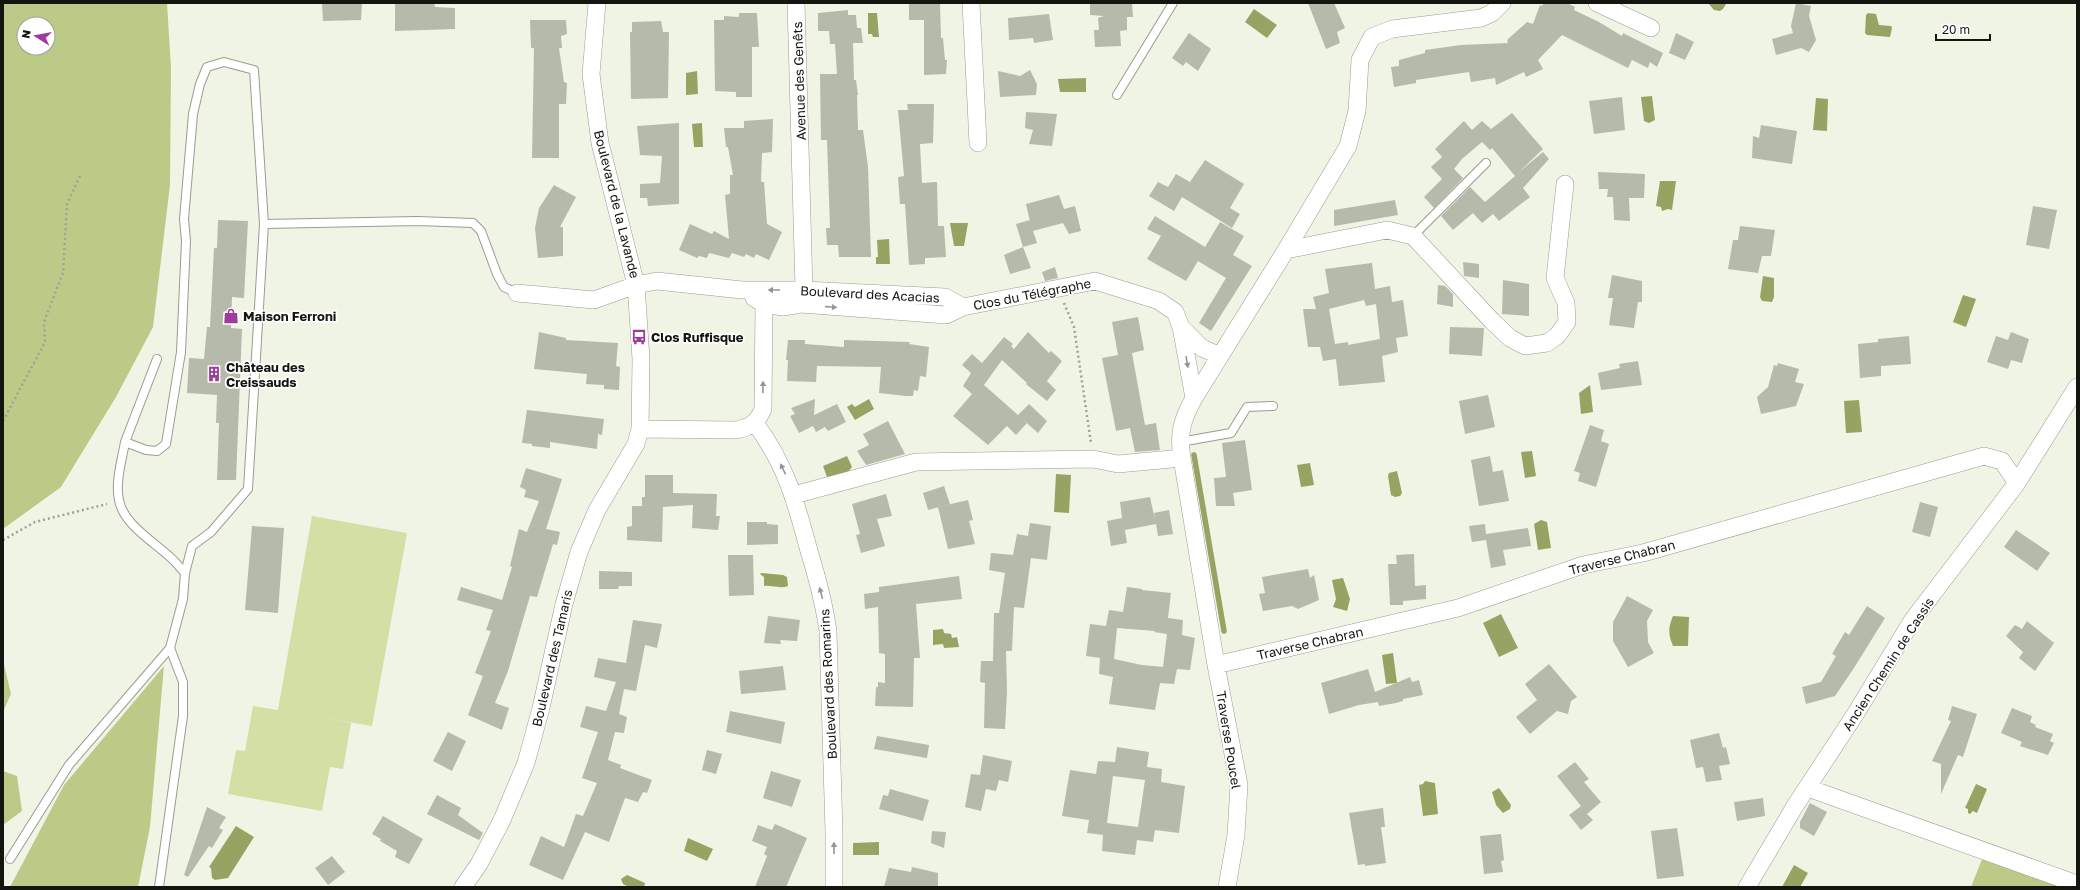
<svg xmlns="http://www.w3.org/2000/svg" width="2080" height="890" viewBox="0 0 2080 890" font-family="'Golos Text',sans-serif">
	<rect width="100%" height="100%" fill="#f0f4e5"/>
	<path fill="#d2dfa5" d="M312 516 407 533 372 726 324 718 351 723 343 769 330 767 322 811 228 794 236 750 245 751 253 706 278 710Z"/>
	<path fill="#bcca88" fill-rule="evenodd" d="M3 3H167L171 68 170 185 153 327 116 397 61 487 3 529ZM24 24H48V48H24Z
		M3 660 11 694 3 712Z
		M164 666 150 827 138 887H10L64 785Z
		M3 771 17 776 22 811 3 825Z
		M1986 849 2077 887H1971Z"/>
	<path fill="#96a363" d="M1708 3H1726V4L1723 9 1720 11 1714 10Z
		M1254 9 1277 25 1267 38 1245 22Z
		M868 13H877L879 37H873L872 34H868Z
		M1868 13 1876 14 1879 25 1891 26 1892 28 1890 37 1867 35 1865 33 1866 15Z
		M697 71 698 94 686 95V73Z
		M1086 78V92H1060L1058 79Z
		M1652 96 1655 120 1649 123 1644 121 1641 97Z
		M1816 98 1828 99 1827 131 1813 130Z
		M702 123 703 147H694L692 124Z
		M1660 181H1676L1672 210 1668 209 1662 211 1661 207 1656 206Z
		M950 223H968L964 246H954Z
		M889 239 890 264H876V257H878L877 240Z
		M1763 276 1774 278V297L1772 302 1762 301 1760 297Z
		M1963 295 1976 299 1966 327 1953 322Z
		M1590 385 1593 412 1581 414 1579 393Z
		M869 399 874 409 855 420 847 407 852 404 855 407Z
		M1859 400 1862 432 1846 433 1844 401Z
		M1532 451 1536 476 1525 478 1521 452Z
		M847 456 852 467 848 472 827 477 823 466Z
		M1310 463 1314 485 1301 487 1297 465Z
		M1397 471 1402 493 1400 496 1395 497 1391 495 1388 476 1389 473Z
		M1056 474 1071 475 1069 513 1054 512Z
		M1541 520 1547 522 1551 548 1538 550 1534 524Z
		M761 573 783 575 787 577 788 586C781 589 771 585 764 586V577L760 574Z
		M1343 578 1350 599 1347 611 1333 607 1336 599 1332 580Z
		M1501 614 1518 648 1499 657 1483 623Z
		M1673 616 1689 617 1688 646H1673C1668 634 1668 628 1673 616Z
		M943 629 944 633 951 634 952 638 957 637 959 647 944 648 943 644 933 645V630Z
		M1393 653 1397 683 1386 684 1382 655Z
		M1425 781 1435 783 1438 814 1423 816 1419 785 1423 784Z
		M1976 784 1987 789 1977 813 1973 811 1970 814 1968 813V809L1965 808Z
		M1499 788 1511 805 1510 809 1503 813 1496 805 1492 792Z
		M236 826 254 837 228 878 215 880 212 878 211 868 209 867Z
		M688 838 713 849 707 861 684 851Z
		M879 842V855H853V843Z
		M1794 865 1808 873 1800 887H1782Z
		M627 875 645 883 644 887H629L623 884 621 879Z"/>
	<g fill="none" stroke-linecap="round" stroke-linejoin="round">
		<path stroke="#96a363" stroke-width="5.5" d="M1194 455 1224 631"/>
	</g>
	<path fill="#b6baab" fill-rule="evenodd" d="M322 3H362L361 20 323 21Z
		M395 3H434L435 7 455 8V29L395 31Z
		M909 3H940L941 38H943L945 60H947L946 74 924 75V20H909Z
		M1090 3H1132L1133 17H1127V30L1120 31 1121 46 1095 47 1094 30H1099L1098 18 1104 16 1090 15Z
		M1308 3H1334L1345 28 1337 32 1340 43 1326 49Z
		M1544 3H1567L1575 7 1574 10 1599 22 1622 36 1623 33 1663 53 1657 67 1650 62 1648 68 1632 60 1628 68 1562 35 1538 60 1543 69 1526 77 1524 72 1496 85 1495 78 1471 82 1469 72 1416 80V83L1394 87 1391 67 1399 66V60L1425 53V50L1461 45 1508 43 1507 40 1527 22 1533 24 1540 5 1542 6Z
		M1796 3 1811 6 1809 16 1816 40 1809 52 1801 48 1776 55 1772 39 1793 33 1791 26Z
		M848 10V15H856L857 28H861L863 43H853L854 80H856L858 95H857L858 130H863L868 167 871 257H839L838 245H827L826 228H830L827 140H821L820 74H837L835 44H830L829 31H818V13Z
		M739 13H757L759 47H752V97H736V92L715 91 714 20H724V16L739 17Z
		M1049 14 1053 40 1034 43 1033 38 1009 40 1008 18Z
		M530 20H566L567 34 561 36 562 48H559L564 82 567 83 566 104H559V158H532L534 48H531Z
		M661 21 663 32H669L668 98 631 99 630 32H632V22Z
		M1189 33 1211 49 1198 71 1186 62 1183 66 1172 58Z
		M1676 33 1694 42 1685 60 1669 53Z
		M1030 70 1037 84 1036 95 1000 97 998 71 1020 76Z
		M1622 97 1625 130 1594 134 1589 101Z
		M907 104H934L933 143 920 144 922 183 937 182 938 226H944L946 257 925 258V264L909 265 905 204H900L898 177 904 176 898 110H908Z
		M1026 112 1057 114 1052 146 1029 144 1033 130 1025 128Z
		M1512 113 1543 149 1519 172 1543 152 1549 159 1523 188 1530 197 1499 221 1493 214 1482 223 1473 213 1453 230 1441 216 1470 187 1485 202 1515 176 1492 148 1490 150 1482 142 1462 159 1454 169 1463 178 1434 208 1424 197 1442 179 1431 167 1442 157 1435 149 1464 121 1472 130 1482 121 1491 129Z
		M773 119 772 152 762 153 761 182H764L767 224 782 232 769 260 756 254 754 258 746 254 744 257 732 253 729 258 709 253 707 258 699 256 697 258 679 250 690 224 712 234 714 231 729 239 725 195 730 194V175H733L728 147H726L724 128H744V121Z
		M679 123V204L648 206 647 198H640V184L660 183 662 156 640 155 637 126Z
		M1761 125 1797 131 1792 164 1752 158 1753 136 1759 138Z
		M1205 160 1244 184 1230 208 1240 214 1232 228 1182 197 1174 211 1149 196 1158 182 1168 187 1176 174 1190 182Z
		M1598 172 1645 174 1644 198H1629L1630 221 1614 220 1613 197H1607L1608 189H1599Z
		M554 185 576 197 560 227H563V256L538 258 535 228 539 208Z
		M1059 195 1064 209 1075 206 1081 231 1069 234 1063 223 1033 231 1037 243 1023 247 1016 224 1030 220V222L1026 204Z
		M1395 200 1398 215 1334 226V210Z
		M2033 206 2057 210 2049 249 2026 245Z
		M1155 216 1205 247 1220 222 1244 236 1233 255 1252 266 1211 331 1199 323 1226 278 1198 261 1186 281 1147 259 1161 236 1147 229Z
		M218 220 248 221 244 298 232 297 231 328 242 329 236 480H217L219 423H216L217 395 187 393 189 358 204 359 207 327H210L214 248H217Z
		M1740 226 1775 230 1771 256H1762L1758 273 1728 269 1733 240H1738Z
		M1023 247 1031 268 1010 274 1004 255Z
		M1463 262 1479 264V278L1464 276Z
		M1372 263 1375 289 1390 286 1392 302 1403 300 1408 336 1396 338 1398 352 1382 356 1385 382 1339 386 1336 359 1323 361 1320 347H1308L1303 309H1316L1313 297 1329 293 1325 269ZM1364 300 1366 306 1376 304 1380 339 1348 345V342L1335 344 1329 309Z
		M1055 267 1058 278 1045 281 1042 272Z
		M1612 275 1642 281V302H1638L1634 328 1609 325 1613 298H1608Z
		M1503 280 1529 284V316L1502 314Z
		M1438 285 1445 286 1453 294V307L1437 304Z
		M1138 317 1144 350 1132 353 1145 425 1156 423 1160 450 1135 452 1130 428 1116 431 1102 358 1118 355 1112 322Z
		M1450 327 1484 328 1482 356 1449 354Z
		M539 332 566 338V340L618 343 616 366 620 367 619 390 604 389V385L586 384 587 374 534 369Z
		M1028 332 1049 353 1051 351 1062 361 1047 381 1056 390 1047 401 1026 384 1027 383 1002 360 984 385 1018 415 1029 404 1047 421 1038 433 1021 418 1027 423 1016 435 1007 426 988 445 953 416 972 394 963 386 971 373 962 365 972 354 982 363 1004 337 1013 344 1011 346 1014 349Z
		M2011 332 2029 339 2022 363 2011 360 2008 369 1987 362 1996 336 2008 340Z
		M1909 336 1911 364 1881 366V376L1860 378 1858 344 1878 342V339Z
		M788 340H805V344L844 347V340L910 342 909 344 929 347 926 377 920 376 918 391 914 390 913 396H906L879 393 881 367 817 366 816 382 787 381 788 360H786Z
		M1638 361 1642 385 1601 390 1598 373 1620 368 1619 364Z
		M1778 363 1799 369 1795 382 1804 384 1796 406 1761 414 1757 397 1768 387 1774 365 1777 366Z
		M1488 395 1495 427 1465 434 1459 401Z
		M815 399 814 415 837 404 846 422 828 431 825 427 816 432 813 426 799 433 790 416 795 414 791 408Z
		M527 410 604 419 602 435 598 434 597 449 550 442V448L532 446V444L522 443Z
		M888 421 905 454 866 465 857 451 869 445 863 434Z
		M1590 425 1604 430 1601 441 1609 444 1596 487 1578 481 1580 473 1574 471Z
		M1245 440 1252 490 1233 493 1235 506H1216L1214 478 1226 477 1222 443Z
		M1490 456 1493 472 1503 470 1509 501 1479 506 1471 460Z
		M526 468 562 479 546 529 560 532 557 545 553 544 537 597 530 596 508 671 495 703 509 708 502 730 468 715 483 676 475 673 491 631 486 630 493 610 457 600 461 587 502 600 512 567 510 566 519 529 527 532 539 501 524 497 526 490 520 487Z
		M645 475H673V493L717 494 716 516H720L718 530 692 528 693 505 663 507 662 542 627 540V527L632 526V506H642V497H645Z
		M944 486 950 504 928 510 923 493Z
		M886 494 892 516 877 519 885 546 861 553 856 535 860 534 852 504Z
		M1150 497 1155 520 1154 513 1169 510 1173 534 1158 536 1156 524 1125 530 1127 543 1111 546 1107 521 1122 518 1120 502Z
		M968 500 973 520 969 521 975 544 948 549 938 507Z
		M1920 502 1938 507 1930 537 1912 532Z
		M747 522H767V524L778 525V544L747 545Z
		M1030 523 1051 526 1047 560 1031 558 1024 608 1014 607 1012 651H1006L1007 692 1005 729 984 728 985 683 980 682 981 661H993L994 613H999L1005 573 989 570 991 553 1013 555 1017 534 1028 536Z
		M1485 524 1486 534 1528 528 1531 546 1503 550 1506 565 1491 568 1486 540 1472 542 1469 526Z
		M252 526 284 528 278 613 245 610Z
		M2016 530 2050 553 2037 571 2004 547Z
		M1414 554 1415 586 1426 585V599L1403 601V605H1390L1388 564H1397L1396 555Z
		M728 555H753L754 595 729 596Z
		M1308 569 1310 578 1314 575 1319 600 1298 609 1292 606 1263 611 1259 594 1265 593 1262 577Z
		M599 571 632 572V586H619L618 589H599Z
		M959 576 962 599 916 604 920 658H914L913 707 875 706 876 687H878V682L885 683V654L879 653 878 607 865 609 864 594 879 592V587Z
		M1127 587 1142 589V590L1171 593 1168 618 1183 620 1182 635 1195 638 1190 670 1177 669 1174 684 1160 683 1155 710 1109 704 1113 677 1099 674 1100 658 1086 656 1090 624 1106 626 1109 610 1123 612ZM1117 628 1155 631 1154 632 1167 634 1163 667 1142 665 1114 659Z
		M1627 596 1653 610 1647 621 1648 642 1654 653 1628 667 1613 641V622Z
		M1867 606 1885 618 1854 668 1835 696 1806 704 1802 687 1821 682 1836 656 1832 654 1845 632 1849 635Z
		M768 616 800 620 797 641 780 640 781 644 764 643Z
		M633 620 662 624 657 648 645 645 636 691 624 689 619 714 627 717 624 733 615 732 608 760 621 765 620 768 652 780 647 793 643 792 638 802 625 798 609 842 585 832 563 880 529 865 541 836 564 847 576 814 583 816 597 783 582 778 598 732 580 727 586 706 606 711 616 682 594 677 598 658 626 663Z
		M2027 621 2054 643 2035 671 2019 658 2023 652 2006 636 2015 625 2022 629Z
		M1549 664 1577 697 1571 701 1568 714 1557 711 1530 734 1516 717 1537 700 1525 684Z
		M783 666 786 690 741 694 739 671Z
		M1368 669 1375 692 1410 677 1412 682 1419 680 1423 695 1403 699V701L1396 703 1379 706 1378 702 1359 705 1329 714 1321 683Z
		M1952 706 1977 714 1963 757 1958 755 1941 794V764L1932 761 1951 721 1948 720Z
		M2012 708 2032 716 2030 722 2036 725 2035 727 2053 734 2050 741 2054 743 2048 755 2020 746 2022 742 2001 733Z
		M730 711 785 722 781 744 726 732Z
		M448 732 466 741 452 771 433 761Z
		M1719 733 1723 748 1726 747 1730 764 1719 766 1722 780 1706 782 1703 767 1696 768 1690 740Z
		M877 736 929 745 927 758 874 749Z
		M1117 747 1149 752 1147 767 1162 769 1161 782 1185 786 1179 833 1155 830 1153 842 1137 840 1135 855 1102 851 1103 835 1087 833 1089 820 1062 816 1070 770 1096 774 1098 761 1115 762ZM1113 776 1145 780 1138 827 1107 823Z
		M707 750 722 754 716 774 702 770Z
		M983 755 1012 761 1008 782 999 780 996 791 986 789 981 811 965 807 971 774 980 775Z
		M1575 762 1589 779 1584 782 1601 802 1587 814 1593 820 1581 830 1569 815 1581 806 1557 776Z
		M771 771 801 780 792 807 763 798Z
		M890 789 929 800 923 821 879 809 883 795 888 796Z
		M437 795 461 808 458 815 483 833 479 840 427 814Z
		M1763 798 1765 816 1737 821 1734 802Z
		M1810 803 1827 812 1814 836 1800 828V822Z
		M207 807 226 817 219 828 223 830 212 848 209 846 188 877 184 875Z
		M1383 808 1385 827H1381L1386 863 1365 866V864L1358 865 1349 813Z
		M383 816 423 839 409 864 395 857 397 851 380 841 381 839 372 834Z
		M775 824 807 838 786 887H755L767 856 764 854 767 847 752 841 758 825 772 830Z
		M1677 828 1684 876 1657 879 1651 831Z
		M932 831 946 832 944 848 931 843Z
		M1501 834 1504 860 1501 861 1503 872 1484 874 1480 836Z
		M332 856 345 872 328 885 315 868Z
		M912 867 938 873V887H884L889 868 911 872Z"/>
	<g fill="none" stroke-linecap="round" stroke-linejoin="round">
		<defs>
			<path id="lane" d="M1117 95 1173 3
				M264 224 417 221 473 223 481 231 497 274 504 287 517 293
				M1413 236 1486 163
				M125 442 157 359
				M1180 442 1231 433 1247 407 1273 406
				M10 859 69 765 170 648 183 599 185 573 192 546 211 532 248 489 264 224 254 70 224 62 207 67 200 84 193 114 184 219 186 241 181 352 166 444 157 451 146 450 125 442C122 460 115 482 119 500 123 524 154 542 170 557 176 562 180 568 185 573
				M159 887 183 716V682L170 648"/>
			<path id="street" d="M796 3 804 290 802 300
				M971 3 978 143
				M1597 3 1651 28
				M1286 250 1387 230 1413 236 1492 321 1510 338 1525 346 1547 343 1557 336 1567 322 1566 303 1555 278 1565 184
				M517 293 594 300 636 285 657 281 742 290H804L945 297 963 307 946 315 801 304 783 307 764 304
				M963 307 1095 281 1159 301 1175 312 1181 327 1194 398
				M1181 327 1202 348 1220 356
				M755 423C786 465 796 502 809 551 817 577 824 603 828 631L834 832V887
				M640 429 736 430C751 427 757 423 763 409L764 304 754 298
				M794 495 916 462 1093 459 1118 464 1182 458
				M1216 665 1458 608 1583 565 1643 553 1984 456 2002 461 2017 483
				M1808 788 2077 884
				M463 887 479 864 502 820 526 763 541 708 564 604 579 552 597 510 636 444 640 429 641 359 636 285 600 143 591 74 597 3
				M1227 887 1236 835 1239 785 1216 665 1182 458C1178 433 1182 420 1194 398L1286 250 1348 146 1357 111 1360 60 1372 37 1392 29 1481 18 1492 13 1502 3
				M1747 887 1795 806 1856 713 1912 621 2017 483 2077 387"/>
		</defs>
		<use href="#lane" stroke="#999d8f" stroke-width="10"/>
		<use href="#street" stroke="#999d8f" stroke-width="18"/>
		<path stroke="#9ea296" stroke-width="2.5" stroke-dasharray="2 3" stroke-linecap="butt" d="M1064 303 1074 327 1091 443
			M3 421 45 342 44 322 63 273 67 204 80 176
			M3 540 35 522 107 504"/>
		<use href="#lane" stroke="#fff" stroke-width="8"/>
		<use href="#street" stroke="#fff" stroke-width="17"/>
	</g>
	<defs><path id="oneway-solid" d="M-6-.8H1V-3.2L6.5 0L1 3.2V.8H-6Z"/></defs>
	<g fill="#959693">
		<use href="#oneway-solid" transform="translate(774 290) rotate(180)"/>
		<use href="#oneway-solid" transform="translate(831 307) rotate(4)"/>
		<use href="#oneway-solid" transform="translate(1187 362) rotate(80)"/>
		<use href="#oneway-solid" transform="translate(763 387) rotate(-89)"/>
		<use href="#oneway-solid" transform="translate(783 469) rotate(-116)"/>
		<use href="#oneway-solid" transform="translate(821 593) rotate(-105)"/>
		<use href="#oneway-solid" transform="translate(834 848) rotate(-90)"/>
	</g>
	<defs>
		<symbol id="shop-bare" viewBox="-9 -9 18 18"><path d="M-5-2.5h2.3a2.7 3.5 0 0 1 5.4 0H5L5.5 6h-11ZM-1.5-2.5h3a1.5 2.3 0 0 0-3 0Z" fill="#9f3a9e" stroke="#fff" stroke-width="2.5" paint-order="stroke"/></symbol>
		<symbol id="bus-bare" viewBox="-9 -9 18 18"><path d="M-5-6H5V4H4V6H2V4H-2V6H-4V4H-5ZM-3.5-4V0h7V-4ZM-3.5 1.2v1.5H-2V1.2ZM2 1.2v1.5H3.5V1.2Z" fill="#9f3a9e" stroke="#fff" stroke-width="2.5" paint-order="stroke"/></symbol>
		<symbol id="building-bare" viewBox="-9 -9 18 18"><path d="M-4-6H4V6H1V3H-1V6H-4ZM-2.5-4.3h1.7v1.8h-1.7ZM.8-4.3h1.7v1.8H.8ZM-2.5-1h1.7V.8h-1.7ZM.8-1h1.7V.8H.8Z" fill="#9f3a9e" stroke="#fff" stroke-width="2.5" paint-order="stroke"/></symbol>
	</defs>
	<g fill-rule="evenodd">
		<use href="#shop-bare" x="220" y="305" width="22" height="22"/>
		<use href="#bus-bare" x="628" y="326" width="22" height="22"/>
		<use href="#building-bare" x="203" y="363" width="22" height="22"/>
	</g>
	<g text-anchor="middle" stroke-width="3.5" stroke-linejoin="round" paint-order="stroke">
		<g font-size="13" fill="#13150f" stroke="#fff">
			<text transform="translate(799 81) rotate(-92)" y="5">Avenue des Genêts</text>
			<text transform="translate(617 204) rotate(76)" y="5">Boulevard de la Lavande</text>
			<text transform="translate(870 294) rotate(3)" y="5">Boulevard des Acacias</text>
			<text transform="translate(1032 294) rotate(-11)" y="5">Clos du Télégraphe</text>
			<text transform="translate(1622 557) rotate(-14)" y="5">Traverse Chabran</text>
			<text transform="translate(1310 643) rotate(-13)" y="5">Traverse Chabran</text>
			<text transform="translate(552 658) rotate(-77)" y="5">Boulevard des Tamaris</text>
			<text transform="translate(1888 664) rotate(-57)" y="5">Ancien Chemin de Cassis</text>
			<text transform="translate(828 684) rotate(-93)" y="5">Boulevard des Romarins</text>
			<text transform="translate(1229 740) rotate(81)" y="5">Traverse Poucel</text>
		</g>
		<g font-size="13" font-weight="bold" fill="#13150f" stroke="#fff" text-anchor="start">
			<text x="243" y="321">Maison Ferroni</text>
			<text x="651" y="342">Clos Ruffisque</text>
			<text x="226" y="372">Château des<tspan x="226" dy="15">Creissauds</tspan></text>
		</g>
	</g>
	<rect width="2080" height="890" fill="none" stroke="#13150f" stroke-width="8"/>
	<g transform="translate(36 36) rotate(281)"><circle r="19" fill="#ffffff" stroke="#a1a19f"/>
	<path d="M0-3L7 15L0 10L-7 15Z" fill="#9f3a9e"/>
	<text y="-6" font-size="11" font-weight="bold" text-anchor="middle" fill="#13150f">N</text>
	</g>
	<path d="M1936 34v6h54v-6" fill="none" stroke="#13150f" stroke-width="2"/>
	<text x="1942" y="34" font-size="12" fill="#13150f" stroke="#ffffff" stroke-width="3" paint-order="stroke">20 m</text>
</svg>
